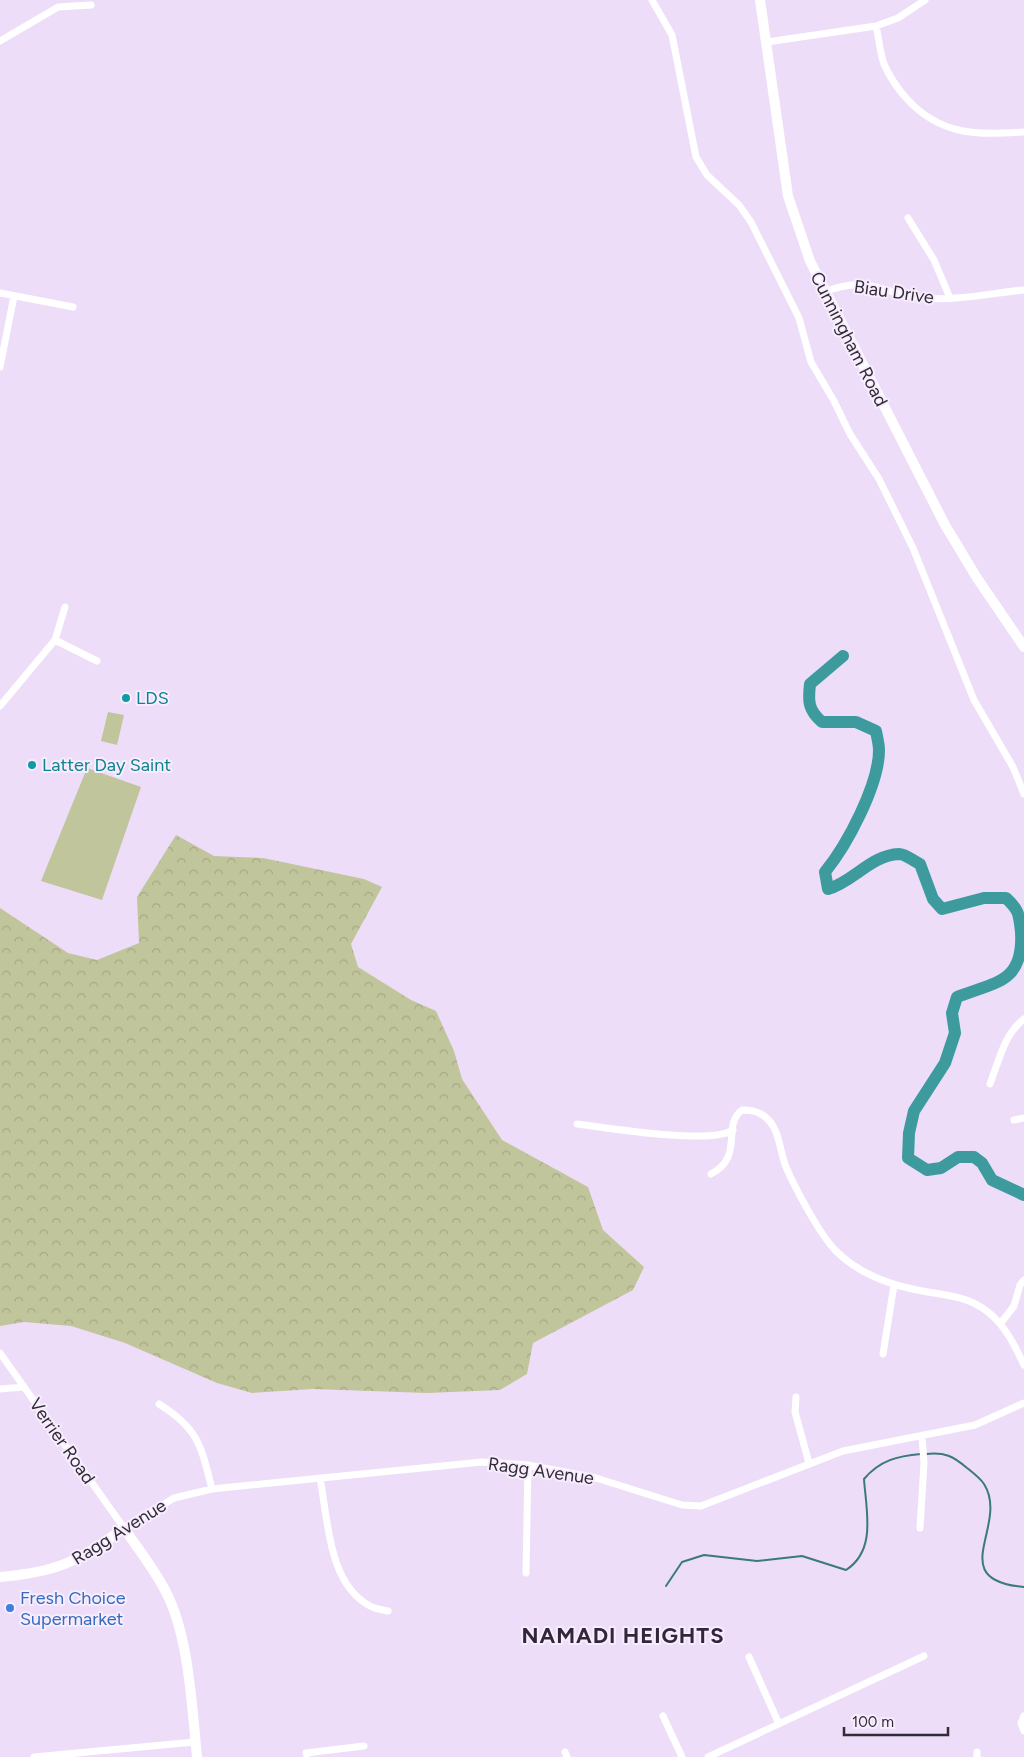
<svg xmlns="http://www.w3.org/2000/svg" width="1024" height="1757" viewBox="0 0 1024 1757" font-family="Figtree,sans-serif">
	<defs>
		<pattern id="forest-crowns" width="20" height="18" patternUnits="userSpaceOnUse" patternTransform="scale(1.25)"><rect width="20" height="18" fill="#c1c59b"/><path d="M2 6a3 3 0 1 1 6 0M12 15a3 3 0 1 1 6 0" fill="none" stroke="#a6a986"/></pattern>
	</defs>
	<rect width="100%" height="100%" fill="#edddf9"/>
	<path fill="url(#forest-crowns)" d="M176 835 214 856 263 858 364 879 382 887 351 944 358 967 411 1000 436 1011 454 1051 462 1079 502 1140 588 1187 603 1230 644 1267 633 1290 533 1343 527 1374 500 1390 427 1393 313 1389 252 1393 217 1383 125 1343 71 1326 24 1322 0 1326V908L68 953 97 960 139 943 137 897Z"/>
	<path fill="#c1c59b" d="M108 712 124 715 117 745 101 741Z
		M87 768 141 787 102 900 41 881Z"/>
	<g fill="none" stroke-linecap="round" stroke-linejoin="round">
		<path stroke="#3a797e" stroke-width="2" d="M926 1454C945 1452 953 1456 967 1468 972 1472 980 1478 984 1484 1010 1525 943 1580 1024 1587
			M666 1586 682 1562 704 1555 757 1561 802 1556 846 1570C877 1550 866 1510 864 1479 880 1460 898 1456 921 1454"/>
		<path stroke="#3e9b9d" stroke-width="12" d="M843 656 810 684C808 701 808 710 822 722H856L876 731C877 737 879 744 879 750 879 785 847 845 825 872L828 889C853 882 871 855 899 854 905 854 914 861 920 864L933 899 942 909 984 898H1006C1019 910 1019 914 1021 932 1024 983 995 982 957 997L952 1013 955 1033 945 1063 914 1111 909 1133 908 1158 927 1170 941 1168 958 1157H974L982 1163 992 1180 1024 1195"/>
		<path stroke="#fff" stroke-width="7" d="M652 0 672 35 696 157 707 175 739 205 751 222 799 318 811 362 834 401 850 434 879 479 913 548 974 700 1013 767 1024 794
			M876 26C879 39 880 53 884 64 890 78 897 88 907 99 941 136 977 135 1024 132
			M0 41 58 7 91 5
			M767 42 876 26 898 18 925 0
			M908 218 934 260 950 298
			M824 292C872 274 881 295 925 298 957 301 992 293 1024 290
			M0 293 73 307
			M0 367 14 296
			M55 640 97 661
			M0 706 55 640 65 607
			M990 1084C999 1061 1004 1034 1024 1019
			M1014 1120 1024 1118
			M577 1124C608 1128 710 1145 733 1130
			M711 1174C745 1156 721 1126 742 1110 750 1110 758 1111 764 1116 780 1127 779 1150 786 1167 795 1188 820 1235 836 1251 858 1273 887 1284 917 1290 943 1295 966 1295 988 1312 1005 1325 1015 1346 1024 1365
			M1000 1324 1014 1306 1020 1285 1024 1280
			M0 1353 124 1528 174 1498 212 1489 482 1462 528 1465 596 1478 682 1505 701 1506 843 1451 975 1425 1024 1403
			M883 1354 894 1285
			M0 1389 24 1387
			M796 1397 795 1412 809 1463
			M159 1404C199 1429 201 1446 212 1489
			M320 1478C328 1519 328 1584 370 1606 375 1609 383 1610 388 1611
			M920 1528 924 1463 922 1436
			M526 1573 528 1465
			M749 1657 779 1724
			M663 1716 682 1757
			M1024 1716 1021 1723 1024 1731
			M565 1752 567 1757
			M977 1752V1757
			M34 1757 195 1742
			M307 1757 306 1753 364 1746
			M708 1757 924 1656"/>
		<path stroke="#fff" stroke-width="10" d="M760 0 788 196 810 261 945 525 977 578 1024 647
			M0 1577C57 1572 78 1562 124 1528 138 1549 155 1570 166 1592 189 1636 192 1708 197 1757"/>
	</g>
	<g fill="#0f9aa8" stroke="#f7edfe" stroke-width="2">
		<circle cx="126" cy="698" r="5"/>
		<circle cx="32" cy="765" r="5"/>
	</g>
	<circle fill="#3f7fe0" stroke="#f7edfe" stroke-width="2" cx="10" cy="1608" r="5"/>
	<g text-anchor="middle" stroke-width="4" stroke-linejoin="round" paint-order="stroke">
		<g font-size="18" fill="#312b35" stroke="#f7edfe">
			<text transform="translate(894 292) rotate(8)" y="6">Biau Drive</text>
			<text transform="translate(849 339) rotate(63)" y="6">Cunningham Road</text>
			<text transform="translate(62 1441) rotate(55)" y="6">Verrier Road</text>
			<text transform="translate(541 1471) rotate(8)" y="6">Ragg Avenue</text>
			<text transform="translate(119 1532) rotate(-32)" y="6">Ragg Avenue</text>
		</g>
		<g font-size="18" fill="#0d838f" stroke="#f7edfe" text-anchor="start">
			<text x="136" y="704">LDS</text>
			<text x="42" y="771">Latter Day Saint</text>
		</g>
		<g font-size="18" fill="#366cbe" stroke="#f7edfe" text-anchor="start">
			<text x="20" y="1604">Fresh Choice<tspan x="20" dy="21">Supermarket</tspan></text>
		</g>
		<g font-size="22" font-weight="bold" letter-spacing="1" fill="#32263b" stroke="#f7edfe">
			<text x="623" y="1643">NAMADI HEIGHTS</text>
		</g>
	</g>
	<path d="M844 1727v8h104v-8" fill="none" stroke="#312b35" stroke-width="2.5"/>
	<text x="852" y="1727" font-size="15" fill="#312b35" stroke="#f7edfe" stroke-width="4" paint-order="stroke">100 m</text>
</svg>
